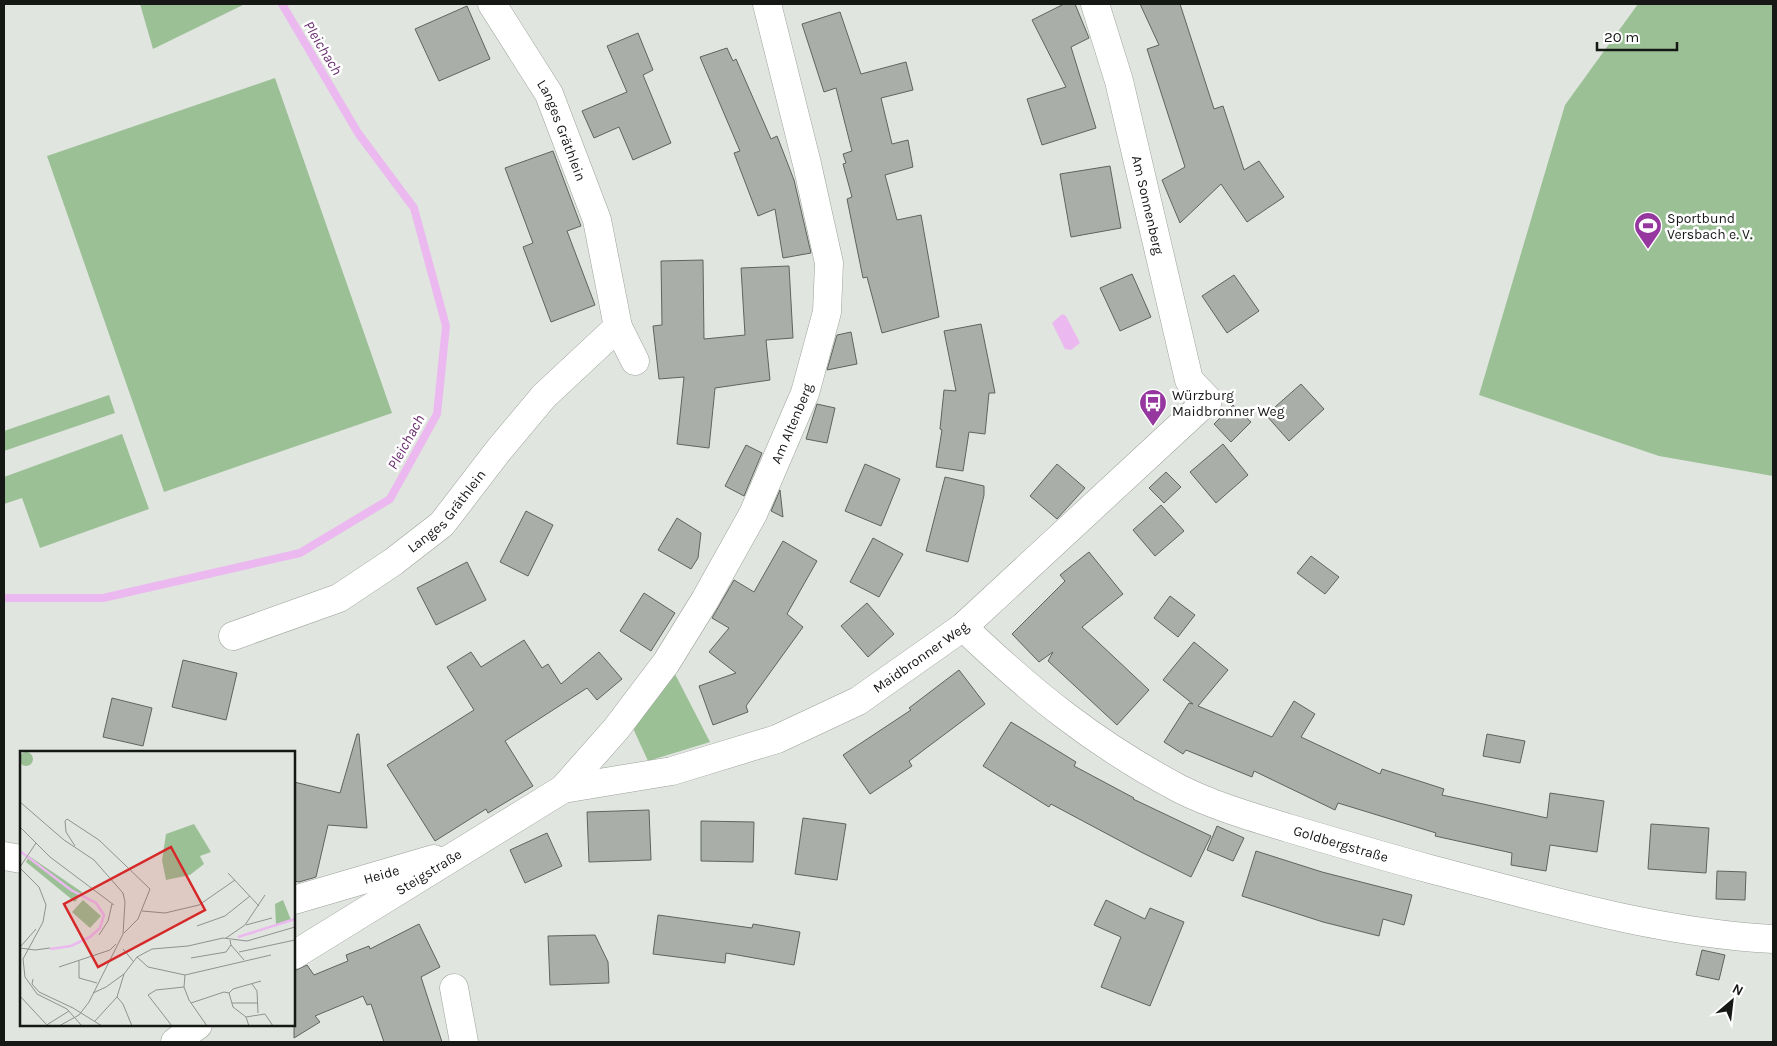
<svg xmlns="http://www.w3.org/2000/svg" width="1777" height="1046" viewBox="0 0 1777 1046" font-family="Karla,sans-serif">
	<rect width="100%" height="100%" fill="#e0e5df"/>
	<path fill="#9cc096" d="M140 4H245L153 49Z
		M1638 4H1773V476L1659 456 1479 395 1565 105Z
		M275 78 392 413 164 492 47 156Z
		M109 395 115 413 4 451V431Z
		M122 434 149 509 40 548 22 498 4 504V477Z
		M675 674 710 742 648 761 632 726Z"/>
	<path fill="#ebb9ef" d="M1062 314 1066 316 1080 343 1071 350 1065 349 1052 323Z"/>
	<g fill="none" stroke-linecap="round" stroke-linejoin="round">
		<path stroke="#ebb9ef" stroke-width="8" d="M4 598H103L300 553 390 499 437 414 446 326 414 208 358 133 282 4"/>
	</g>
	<path fill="#a9aea8" stroke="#5f645e" d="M1064 4H1075L1089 38 1071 47 1096 128 1042 145 1027 99 1066 87 1032 20Z
		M1140 4H1180L1214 109 1223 106 1244 170 1259 161 1284 197 1247 222 1221 184 1180 223 1162 180 1185 167 1147 49 1159 45Z
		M467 6 490 59 439 81 415 29Z
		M840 12 861 74 906 62 913 90 881 98 892 144 908 140 913 167 885 175 897 220 921 215 939 317 882 333 867 277 863 278 847 199 852 197 843 164 846 163 843 154 852 151 836 88 824 92 802 24Z
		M638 33 653 70 643 75 671 143 633 160 619 127 594 138 582 111 627 92 607 46Z
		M727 48 733 61 736 59 771 139 777 136 794 180 811 253 783 258 775 209 758 216 734 153 740 151 700 57Z
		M553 151 581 226 567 231 595 305 551 322 523 247 533 243 505 168Z
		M1110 166 1121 228 1071 237 1060 174Z
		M703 260 704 339 745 335 741 268 789 266 793 338 766 340 770 380 715 388 709 448 677 444 684 377 659 379 653 326 662 325 661 261Z
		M1132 274 1151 317 1120 331 1100 288Z
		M1234 275 1259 311 1227 333 1202 296Z
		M981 324 995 393H989L985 434 969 432 963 471 936 467 942 430 940 429 944 390 956 391 944 331Z
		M851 332 857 364 827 370 837 335Z
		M1301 384 1324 409 1289 441 1266 415Z
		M817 404 835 408 827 443 806 439Z
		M1233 405 1251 422 1231 442 1214 424Z
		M1223 444 1248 475 1216 503 1190 472Z
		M746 445 762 453 744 496 725 486Z
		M865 464 900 479 881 526 845 511Z
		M1057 464 1085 488 1057 519 1030 496Z
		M1166 472 1181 487 1164 503 1149 488Z
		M945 477 984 486V495L968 562 926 551Z
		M780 490 783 517 771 511Z
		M1161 505 1184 531 1155 556 1133 530Z
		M526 511 553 525 528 576 500 562Z
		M677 518 701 533 698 558 691 569 658 550Z
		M873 538 903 554 879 597 850 582Z
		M783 541 817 561 787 614 803 627 746 706 748 712 713 725 699 686 736 673 709 652 729 628 712 618 734 580 754 592Z
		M1089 552 1123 594 1082 627 1149 690 1117 725 1048 661 1053 652 1039 662 1012 634 1065 581 1060 575Z
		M1311 556 1339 577 1325 594 1297 573Z
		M467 562 486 600 436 625 417 588Z
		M644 593 675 613 651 651 620 631Z
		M1170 596 1195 615 1178 637 1154 618Z
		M867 603 894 634 868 657 841 626Z
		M524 640 542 668 548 664 561 684 599 652 622 679 597 700 587 688 505 741 533 786 488 813 486 809 435 841 387 765 474 710 447 667 471 652 481 667Z
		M1194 642 1228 670 1198 706 1272 737 1294 701 1315 714 1301 737 1380 774 1382 769 1444 789 1442 795 1547 818 1550 793 1604 801 1597 852 1550 845 1546 871 1511 865 1512 853 1435 836 1436 833 1338 803 1335 810 1254 771 1252 777 1186 750 1183 754 1164 742 1189 703 1193 704 1163 680Z
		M183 660 237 673 226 720 172 707Z
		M959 670 985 704 909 761 912 766 870 794 843 755 911 710 909 708Z
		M112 698 152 708 143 746 103 737Z
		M1011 722 1076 762 1074 766 1134 798 1133 799 1211 836 1191 877 1141 852 1051 804 1049 807 983 766Z
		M357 734H359L367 828 328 825 316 877 299 882 294 881V782L340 793Z
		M1487 734 1525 741 1520 763 1483 756Z
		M649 810 651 860 589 862 587 812Z
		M803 818 846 824 837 880 795 874Z
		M701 821 754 822 753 862 701 861Z
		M1651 824 1709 828 1706 873 1648 869Z
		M1217 826 1244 838 1233 861 1207 850Z
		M547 833 562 866 525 883 510 850Z
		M1256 851 1322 872 1412 895 1404 925 1383 919 1379 936 1323 922 1242 896Z
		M1717 871 1746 872 1745 900 1716 899Z
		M1106 900 1145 919 1150 908 1184 922 1150 1006 1101 987 1121 937 1094 925Z
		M658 915 752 928 753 924 800 932 794 965 726 953 725 963 653 954Z
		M419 924 440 967 421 977 442 1042H384L371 1004 367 1005 363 996 315 1016 320 1022 294 1038V971L307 965 314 975 348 961 346 955 369 946 370 949Z
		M595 935 608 962 609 983 550 985 548 936Z
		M1702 950 1725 955 1719 980 1696 975Z"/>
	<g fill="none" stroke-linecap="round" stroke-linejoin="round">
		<defs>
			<g id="minor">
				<path id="s1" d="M492 4 549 94 597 220 618 327 635 361"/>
				<path id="s2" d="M963 627C1032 693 1095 744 1180 789 1214 806 1252 817 1288 828 1335 842 1382 856 1430 869 1542 898 1656 933 1773 939"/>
				<path id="s3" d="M233 636 339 598 393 562 442 524 498 451 544 396 618 327"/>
				<path id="s4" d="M563 789 672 771 777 739 858 701 963 627 1208 400 1189 380 1119 81 1095 4"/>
				<path d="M4 856 21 859"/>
				<path id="s5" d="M294 900 434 859"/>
				<path id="s6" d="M294 955 563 789 616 729 666 663 705 600 753 514 805 393 827 312 829 263 807 164 767 4"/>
				<path d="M454 988 464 1042"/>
				<path d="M175 1042 198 1025"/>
			</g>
		</defs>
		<use href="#minor" stroke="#9ca19b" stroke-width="29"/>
		<use href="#minor" stroke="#fff" stroke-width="28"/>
	</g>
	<defs>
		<symbol id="stadium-pin" viewBox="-11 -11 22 30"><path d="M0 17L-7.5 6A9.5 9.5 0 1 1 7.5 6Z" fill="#96379f" stroke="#fff"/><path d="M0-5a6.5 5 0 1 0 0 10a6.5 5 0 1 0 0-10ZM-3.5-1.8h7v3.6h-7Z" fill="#fff"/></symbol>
		<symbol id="bus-pin" viewBox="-11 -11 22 30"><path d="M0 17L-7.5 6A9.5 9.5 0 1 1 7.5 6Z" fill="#96379f" stroke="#fff"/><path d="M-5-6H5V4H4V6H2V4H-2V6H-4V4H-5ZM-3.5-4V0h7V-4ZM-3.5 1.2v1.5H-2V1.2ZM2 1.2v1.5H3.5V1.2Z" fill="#fff"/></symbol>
	</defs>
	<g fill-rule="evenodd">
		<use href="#stadium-pin" x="1632" y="210" width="32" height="43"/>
		<use href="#bus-pin" x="1137" y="387" width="32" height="43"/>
	</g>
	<g text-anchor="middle" stroke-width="5" stroke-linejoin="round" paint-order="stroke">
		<g font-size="14" fill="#161816" stroke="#fff">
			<text dy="5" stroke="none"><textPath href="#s1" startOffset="145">Langes Gräthlein</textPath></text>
			<text transform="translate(1148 205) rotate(77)" y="5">Am Sonnenberg</text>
			<text dy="5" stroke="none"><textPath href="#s6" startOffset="750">Am Altenberg</textPath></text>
			<text dy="5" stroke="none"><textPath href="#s3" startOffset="252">Langes Gräthlein</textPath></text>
			<text dy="5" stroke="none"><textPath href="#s4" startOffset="386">Maidbronner Weg</textPath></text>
			<text dy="5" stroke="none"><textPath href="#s2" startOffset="442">Goldbergstraße</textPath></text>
			<text dy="5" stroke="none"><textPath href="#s6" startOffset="158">Steigstraße</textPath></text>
			<text dy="5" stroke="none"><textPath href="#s5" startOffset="91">Heide</textPath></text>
		</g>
		<g font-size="14" fill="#161816" stroke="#fff" text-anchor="start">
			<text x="1667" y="223">Sportbund<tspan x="1667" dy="16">Versbach e. V.</tspan></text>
			<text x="1172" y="400">Würzburg<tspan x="1172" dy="16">Maidbronner Weg</tspan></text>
		</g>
		<g font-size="15" font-style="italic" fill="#6c3272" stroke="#fff">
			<text transform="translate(323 48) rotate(59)" y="5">Pleichach</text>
			<text transform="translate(406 442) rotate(-61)" y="5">Pleichach</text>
		</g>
	</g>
	<g transform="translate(20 751)">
		<rect width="275" height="275" fill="#e0e5df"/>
		<path d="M-1 8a7 7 0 1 1 14 0a7 7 0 1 1-14 0ZM174 73 191 101 180 105 184 113 170 124 146 129 142 109 146 83ZM9 105 62 141 55 151 6 111ZM63 149 81 165 70 177 52 161ZM263 149 271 169 256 174 255 153Z" fill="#9cc096"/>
		<path fill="none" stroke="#ebb9ef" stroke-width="2.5" d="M0 100 51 139 76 152 84 164 80 177 70 186 51 195 30 198M218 186 275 168"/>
		<path fill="none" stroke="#8f938f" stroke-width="1" d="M0 51 44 89 74 109 103 142 105 151 103 183 69 251 59 264 39 275M0 76 30 106 94 154M55 95 46 81 45 70 47 68 79 89 130 138 118 168 104 182M0 116 16 92M0 117 19 136 26 154 23 171 3 208 5 226 17 243 47 258 62 275M208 122 239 155M122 160 145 162 179 154 215 129M226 174 252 167M177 175 205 165 230 145M79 184 88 170 92 153M206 187 225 174 245 144M210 189 211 194 224 209M1 195 16 178M0 197 15 199 30 197M103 198 113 210M219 201 275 189M117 206 128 216 165 224 251 204M171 207 206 201 211 194M59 210V227L77 232M39 216 90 199 96 193M165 224 164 236 169 249 187 275M13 228 12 233 19 241 53 257 82 275M232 233 237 240 238 262M73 242 86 236 104 223 117 206 132 198 168 195 203 187 227 190 275 176M209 242 213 256 226 266 229 275M209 242 213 238 241 230M0 245 26 273M97 246 103 253 112 275M171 252 204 241 209 242M212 252H238M226 266 245 263 253 275M75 270 97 246 104 223M25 275 49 260M152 275 128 244 136 239 164 236"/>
		<path fill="#d62828" fill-opacity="0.15" stroke="#d62828" stroke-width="2.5" d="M151 96 185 159 78 216 44 153Z"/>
		<rect width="275" height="275" fill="none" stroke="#161816" stroke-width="2.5"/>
	</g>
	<rect width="1777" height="1046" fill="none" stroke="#161816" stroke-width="10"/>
	<g transform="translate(1732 1001) rotate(28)" stroke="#ffffff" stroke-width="4" paint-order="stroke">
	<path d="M0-4L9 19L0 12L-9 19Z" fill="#161816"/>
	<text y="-8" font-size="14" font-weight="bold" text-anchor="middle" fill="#161816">N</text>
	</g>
	<path d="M1597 42v8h80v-8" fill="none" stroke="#161816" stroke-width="2.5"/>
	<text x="1604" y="42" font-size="15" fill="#161816" stroke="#ffffff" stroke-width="4" paint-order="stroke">20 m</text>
</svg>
